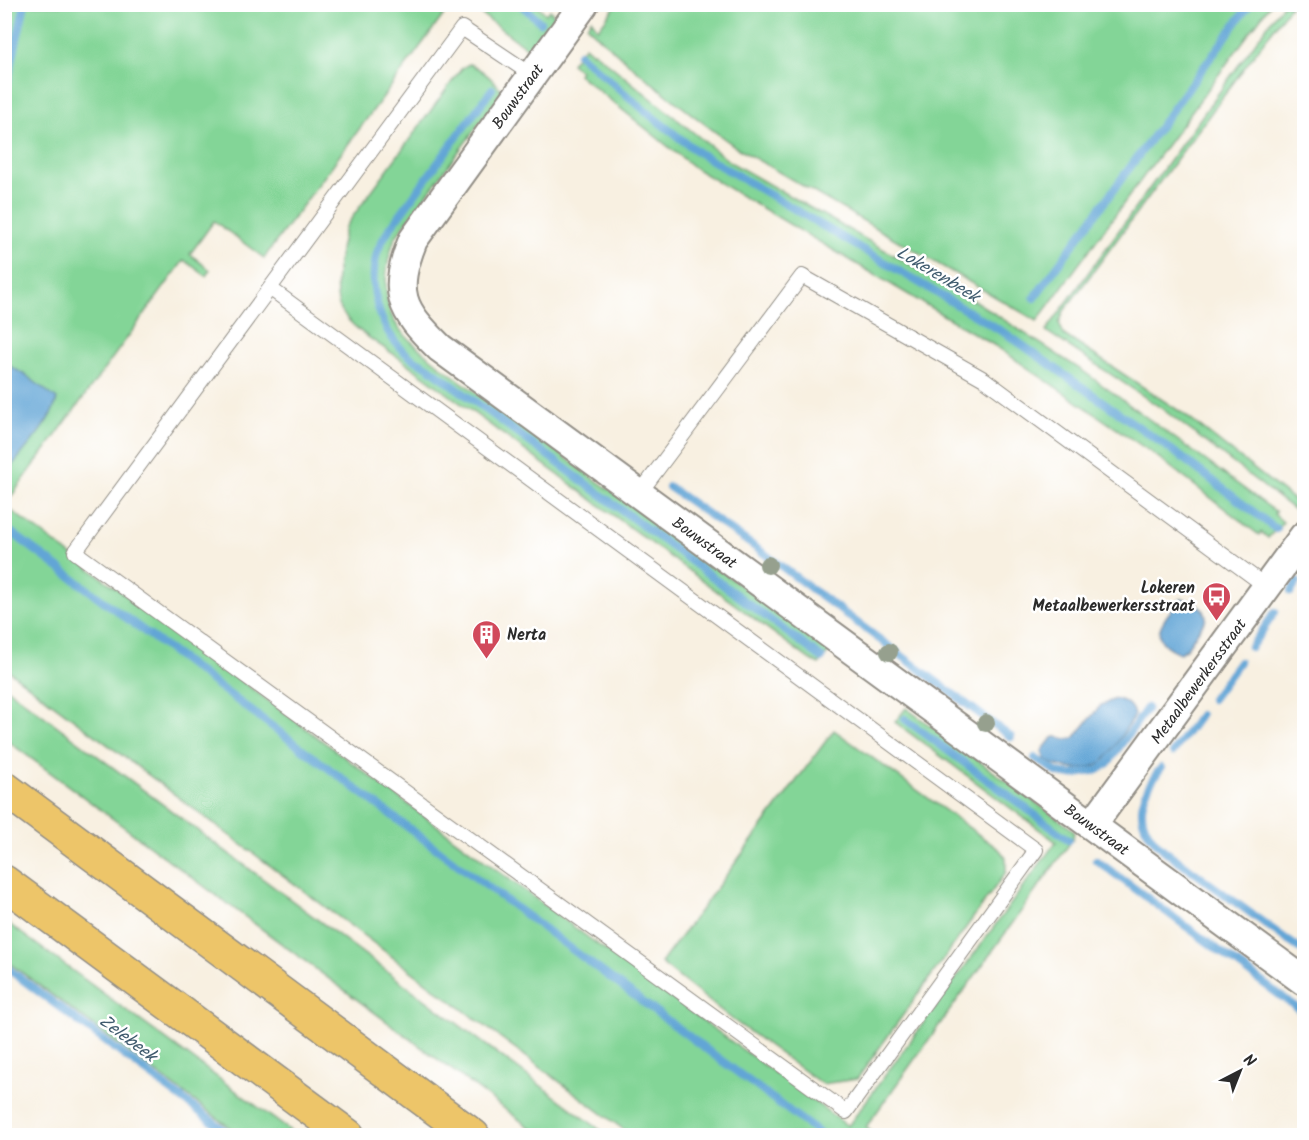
<svg xmlns="http://www.w3.org/2000/svg" width="1309" height="1140" viewBox="0 0 1309 1140" font-family="Kalam,sans-serif">
	<rect width="100%" height="100%" fill="#fff"/>
	<filter id="ink" filterUnits="userSpaceOnUse"><feTurbulence type="fractalNoise" baseFrequency=".0167" numOctaves="2"/><feDisplacementMap in="SourceGraphic" scale="12" xChannelSelector="R" yChannelSelector="G"/><feConvolveMatrix kernelMatrix="1 2 1 2 8 2 1 2 1" color-interpolation-filters="sRGB"/></filter>
	<filter id="wash" filterUnits="userSpaceOnUse"><feTurbulence type="fractalNoise" baseFrequency=".008" numOctaves="4" result="noise"/><feDisplacementMap in="SourceGraphic" scale="24" xChannelSelector="R" yChannelSelector="G"/><feGaussianBlur stdDeviation="1.35" result="paint"/><feColorMatrix in="noise" values="0 0 0 0 0 0 0 0 0 0 0 0 0 0 0 0 0 1.4 0 .05"/><feComposite in="paint" operator="in"/></filter>
	<g filter="url(#wash)">
		<rect width="100%" height="100%" fill="#f8f0e1"/>
		<path fill="#83d597" stroke="#578061" stroke-width="1.5" d="M617 4H1270V5L1037 321 737 148C685 110 634 71 587 26L591 19 598 29Z
			M1283 4 1291 5 1064 311 1059 323 1064 335 1181 412 1304 508 1301 515 1161 408 1046 331Z
			M4 5H451L264 258 214 221 190 254 210 270 206 276 184 260 5 505Z
			M469 5H537L546 14 550 10 557 19 535 47 528 49Z
			M585 46 593 53 594 52 730 162 978 303 1083 371 1276 512 1274 514 1283 522 1268 538 1261 532 1259 535 1155 455 997 347 696 169 578 74 580 71 571 63Z
			M469 64C481 68 493 80 501 89V94L395 238C384 267 380 305 401 331 413 345 429 356 443 368L830 651 819 664 809 659 399 358C382 346 350 328 341 310 331 293 340 246 345 227L462 68Z
			M5 506 597 944 848 1126 1056 842 895 722 906 708 1068 826 1074 831 1073 839 866 1127 875 1135H631L5 668Z
			M5 687 607 1135H540L5 739Z
			M834 730 1000 850 1006 858V872L857 1079 822 1084 733 1020 661 963Z
			M5 921 296 1135H240L5 960Z"/>
		<path fill="#62a5d6" stroke="#466880" stroke-width="1.5" d="M5 363 27 376 57 399C52 422 20 455 5 474Z
			M1180 599C1190 599 1207 607 1206 619L1187 648 1180 653C1143 639 1164 620 1180 599Z
			M1115 699C1124 699 1133 706 1134 716 1125 729 1118 744 1108 756 1093 774 1063 771 1045 760L1042 751C1060 725 1054 743 1074 738L1101 705Z"/>
		<g fill="none" stroke-linecap="round" stroke-linejoin="round">
			<path stroke="#62a5d6" stroke-width="8" d="M520 4 540 22
				M579 54 650 115 699 153 1008 335 1180 456 1276 529
				M492 89 390 228C384 237 378 247 376 257 368 291 381 333 408 355 414 360 421 363 428 367L822 658
				M4 97 25 4
				M1034 298 1250 4
				M669 487 762 552 1011 737
				M4 527 823 1136
				M1291 592 1297 582
				M1251 647 1275 612
				M1212 699 1239 662
				M905 719 1069 840
				M1173 752 1200 715
				M1035 758 1058 773 1071 775 1098 770 1108 763 1147 708
				M1161 768C1137 799 1133 824 1165 851L1304 952
				M1096 860 1304 1013
				M4 966 232 1136"/>
		</g>
	</g>
	<g filter="url(#ink)">
		<g fill="none" stroke-linecap="round" stroke-linejoin="round">
			<defs>
				<path id="lane" d="M271 289 1036 850 846 1112 75 552 462 28 532 75
					M639 494 802 276 984 379 1267 587"/>
				<path id="street" d="M584 4 413 240C392 293 400 309 440 348L1304 981
					M1092 825 1304 536"/>
				<path id="highway" d="M4 788 473 1136
					M4 882 348 1136"/>
			</defs>
			<use href="#lane" stroke="#928e86" stroke-width="16"/>
			<use href="#street" stroke="#928e86" stroke-width="32"/>
			<use href="#highway" stroke="#928e86" stroke-width="36"/>
			<use href="#lane" stroke="#fff" stroke-width="14"/>
			<use href="#street" stroke="#fff" stroke-width="28"/>
			<use href="#highway" stroke="#edc569" stroke-width="33"/>
		</g>
		<g fill="#96a08e">
			<circle cx="768" cy="565" r="9"/>
			<circle cx="889" cy="652" r="9"/>
			<circle cx="986" cy="723" r="9"/>
		</g>
	</g>
	<defs>
		<symbol id="bus-pin" viewBox="-11 -11 22 30"><path d="M0 17L-7.5 6A9.5 9.5 0 1 1 7.5 6Z" fill="#d1495b" stroke="#fff"/><path d="M-5-6H5V4H4V6H2V4H-2V6H-4V4H-5ZM-3.5-4V0h7V-4ZM-3.5 1.2v1.5H-2V1.2ZM2 1.2v1.5H3.5V1.2Z" fill="#fff"/></symbol>
		<symbol id="building-pin" viewBox="-11 -11 22 30"><path d="M0 17L-7.5 6A9.5 9.5 0 1 1 7.5 6Z" fill="#d1495b" stroke="#fff"/><path d="M-4-6H4V6H1V3H-1V6H-4ZM-2.5-4.3h1.7v1.8h-1.7ZM.8-4.3h1.7v1.8H.8ZM-2.5-1h1.7V.8h-1.7ZM.8-1h1.7V.8H.8Z" fill="#fff"/></symbol>
	</defs>
	<g fill-rule="evenodd">
		<use href="#bus-pin" x="1200" y="580" width="33" height="45"/>
		<use href="#building-pin" x="470" y="618" width="33" height="45"/>
	</g>
	<g text-anchor="middle" stroke-width="5" stroke-linejoin="round" paint-order="stroke">
		<g font-size="16" fill="#2b2b2b" stroke="#fff">
			<text transform="translate(517 96) rotate(-54)" y="6">Bouwstraat</text>
			<text transform="translate(705 542) rotate(36)" y="6">Bouwstraat</text>
			<text transform="translate(1198 681) rotate(-54)" y="6">Metaalbewerkersstraat</text>
			<text transform="translate(1097 829) rotate(36)" y="6">Bouwstraat</text>
		</g>
		<g font-size="16" font-weight="bold" fill="#2b2b2b" stroke="#fff" text-anchor="end">
			<text x="1195" y="593">Lokeren<tspan x="1195" dy="18">Metaalbewerkersstraat</tspan></text>
			<text x="507" y="640" text-anchor="start">Nerta</text>
		</g>
		<g font-size="18" font-style="italic" fill="#415c6f" stroke="#fff">
			<text transform="translate(938 274) rotate(31)" y="6">Lokerenbeek</text>
			<text transform="translate(128 1038) rotate(37)" y="6">Zelebeek</text>
		</g>
	</g>
	<rect width="1309" height="1140" fill="none" stroke="#fff" stroke-width="24"/>
	<g transform="translate(1240 1071) rotate(42)" stroke="#ffffff" stroke-width="4.5" paint-order="stroke">
	<path d="M0-4.5L10 22L0 15L-10 22Z" fill="#2b2b2b"/>
	<text y="-9" font-size="16" font-weight="bold" text-anchor="middle" fill="#2b2b2b">N</text>
	</g>
</svg>
